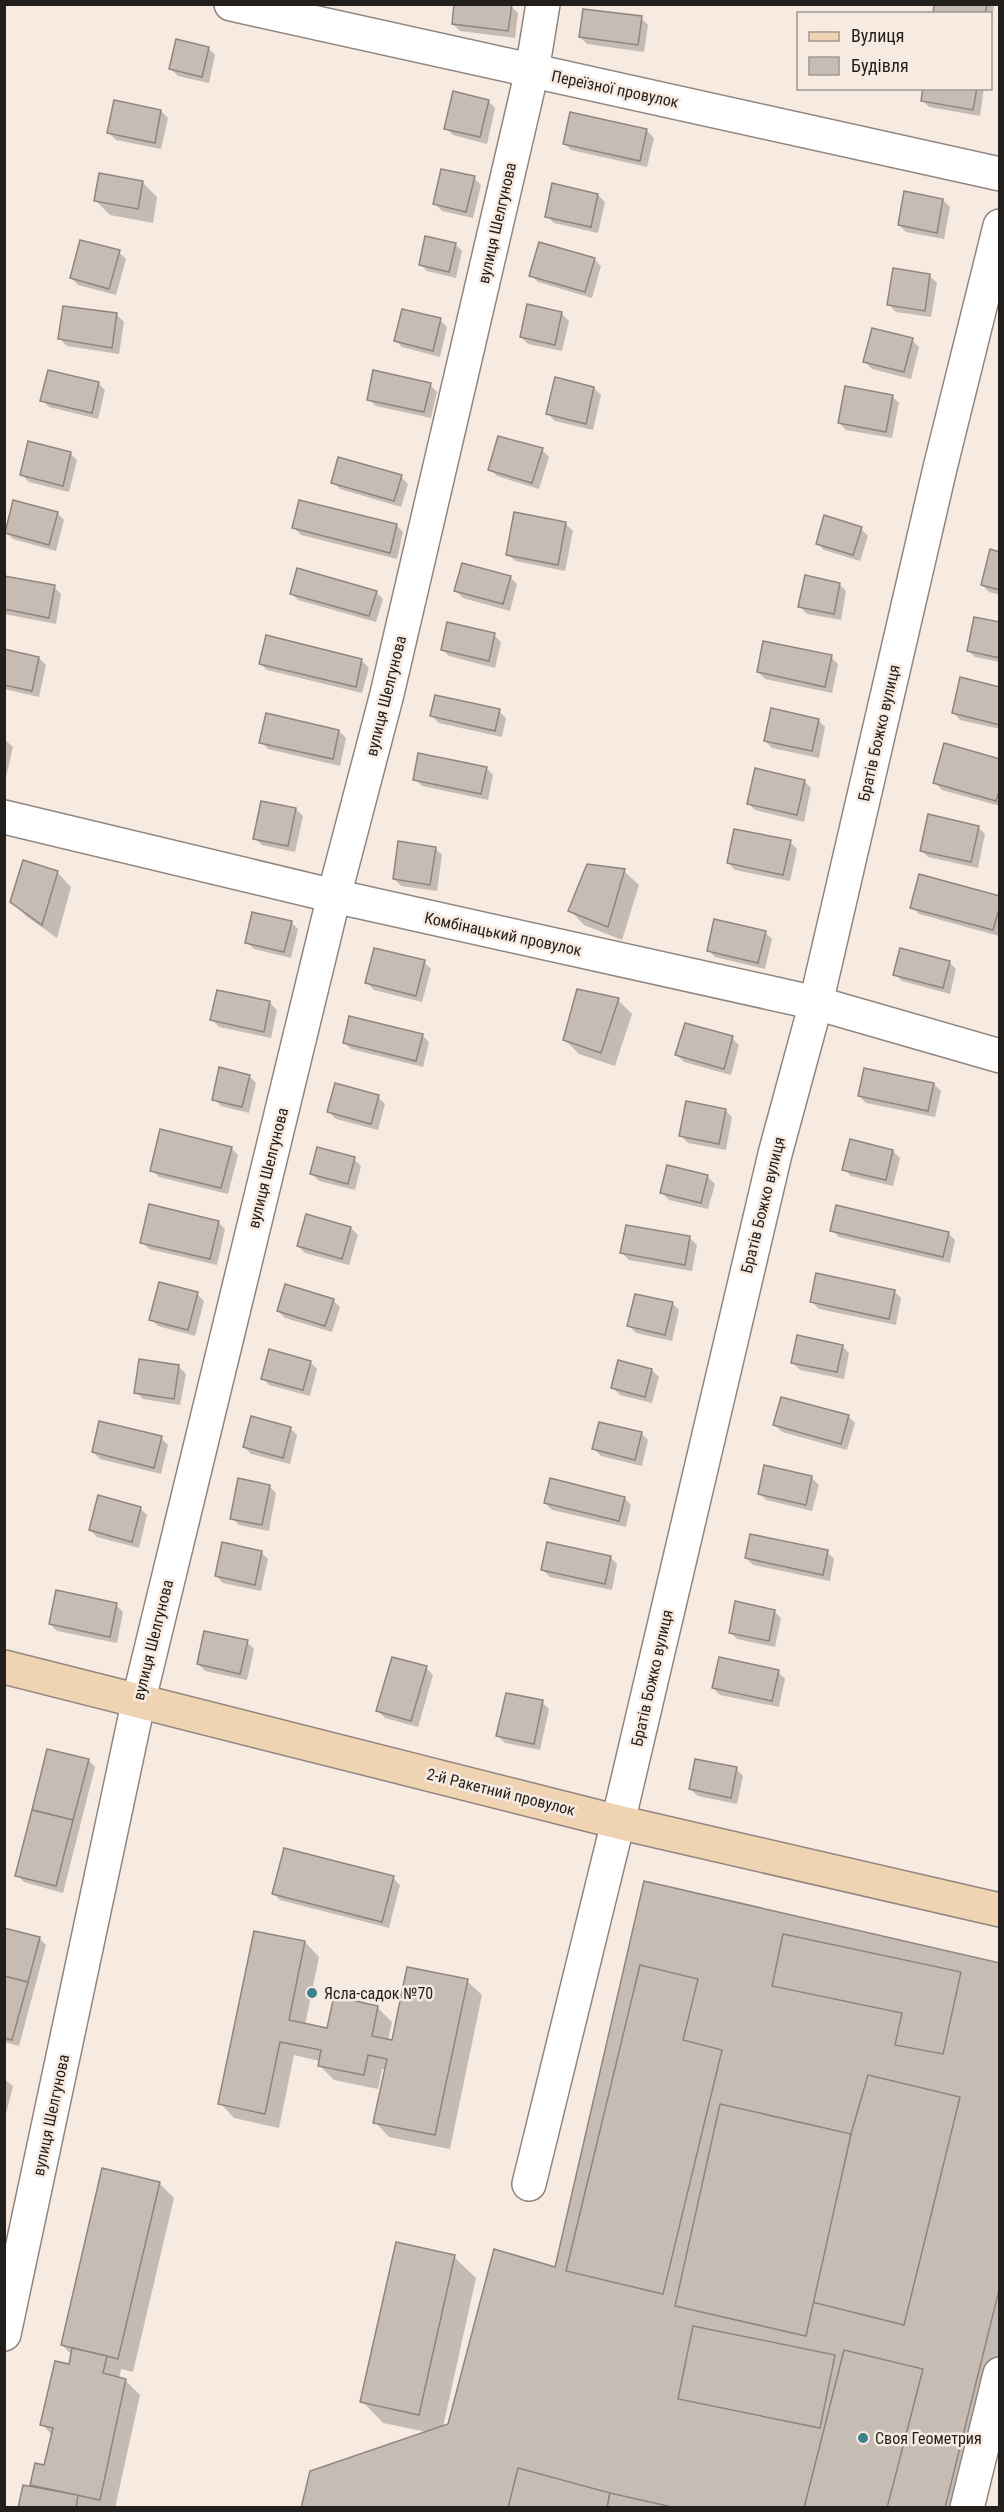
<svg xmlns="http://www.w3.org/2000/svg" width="1004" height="2512" font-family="'Roboto Condensed',sans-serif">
<rect width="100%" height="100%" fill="#f6eae1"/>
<!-- shadow -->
<g fill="#0003">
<path d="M936,4h56l2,2 -4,23v-15h-56z"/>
<path d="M511,6l7,7 -3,25 -55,-7 -7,-7z"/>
<path d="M641,18l7,7 -4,27 -57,-8 -7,-7z"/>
<path d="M208,48l7,7 -6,28 -31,-7 -7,-7z"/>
<path d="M924,88h60l-4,28 -51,-9 -7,-7z"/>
<path d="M488,101l7,7 -8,36 -34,-9 -7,-7z"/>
<path d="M161,111l7,7 -7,31 -45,-9 -7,-7z"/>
<path d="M647,131l7,7 -7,29 -76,-17 -7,-7z"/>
<path d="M474,178l7,7 -8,33 -31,-7 -7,-7z"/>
<path d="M143,183l14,14 -4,26 -43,-8 -14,-14z"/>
<path d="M598,195l7,7 -7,31 -44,-10 -7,-7z"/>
<path d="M943,200l7,7 -6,32 -38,-7 -7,-7z"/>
<path d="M455,244l7,7 -6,27 -29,-7 -7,-7z"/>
<path d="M119,252l7,7 -10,36 -38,-10 -7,-7z"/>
<path d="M594,259l7,7 -9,32 -54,-16 -7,-7z"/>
<path d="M930,276l7,7 -6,34 -35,-5 -7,-7z"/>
<path d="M562,314l7,7 -7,30 -34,-7 -7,-7z"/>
<path d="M117,315l7,7 -5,32 -52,-8 -7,-7z"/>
<path d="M440,320l7,7 -7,30 -38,-10 -7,-7z"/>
<path d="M912,340l7,7 -8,32 -39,-10 -7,-7z"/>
<path d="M98,383l7,7 -7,29 -49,-12 -7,-7z"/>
<path d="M430,385l7,7 -6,26 -55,-12 -7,-7z"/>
<path d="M594,388l7,7 -8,35 -38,-9 -7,-7z"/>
<path d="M892,396l7,7 -7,35 -46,-8 -7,-7z"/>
<path d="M542,450l7,7 -10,32 -42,-13 -7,-7z"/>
<path d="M70,453l7,7 -8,32 -40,-10 -7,-7z"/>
<path d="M401,477l7,7 -7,23 -61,-18 -7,-7z"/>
<path d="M57,513l7,7 -8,31 -43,-12 -7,-7z"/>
<path d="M566,524l7,7 -8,40 -50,-10 -7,-7z"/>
<path d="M396,525l7,7 -6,27 -96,-24 -7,-7z"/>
<path d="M861,529l7,7 -8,25 -36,-11 -7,-7z"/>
<path d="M1000,553v42l-11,-3 -7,-7z"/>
<path d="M4,577l50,10 7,7 -5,30 -52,-10z"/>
<path d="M510,577l7,7 -7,27 -47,-13 -7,-7z"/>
<path d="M839,584l7,7 -5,29 -34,-6 -7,-7z"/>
<path d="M376,592l7,7 -7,23 -78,-22 -7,-7z"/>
<path d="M1000,624v38l-25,-5 -7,-7z"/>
<path d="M494,635l7,7 -6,26 -46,-12 -7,-7z"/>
<path d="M4,650l35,8 7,7 -7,32 -35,-8z"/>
<path d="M831,657l7,7 -6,29 -67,-14 -7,-7z"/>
<path d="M362,661l7,7 -7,25 -95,-23 -7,-6z"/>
<path d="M1000,688v41l-40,-9 -7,-8z"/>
<path d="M499,711l7,7 -4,19 -63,-14 -7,-7z"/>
<path d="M818,720l7,7 -6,31 -47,-10 -7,-7z"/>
<path d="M339,731l7,7 -6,28 -72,-17 -7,-7z"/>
<path d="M4,739l9,8 -8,34h-1z"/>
<path d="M1000,760v46l-58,-16 -7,-7z"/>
<path d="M486,768l7,7 -5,25 -66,-14 -7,-7z"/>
<path d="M804,781l7,7 -7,34 -49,-12 -7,-7z"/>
<path d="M296,809l7,7 -8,36 -33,-7 -7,-7z"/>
<path d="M978,827l7,7 -7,34 -50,-11 -7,-7z"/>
<path d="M790,842l7,7 -7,32 -55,-11 -7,-7z"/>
<path d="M435,848l7,7 -5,36 -36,-5 -7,-7z"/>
<path d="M624,871l15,14 -17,55 -38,-15 -14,-15z"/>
<path d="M57,872l14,15 -14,51 -31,-22 -15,-15z"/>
<path d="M1000,898l-1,38 -80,-22 -7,-7z"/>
<path d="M291,922l7,7 -7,29 -37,-9 -7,-7z"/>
<path d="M765,932l7,7 -7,30 -50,-12 -7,-7z"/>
<path d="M424,962l7,7 -9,33 -48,-12 -7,-7z"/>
<path d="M949,962l7,7 -6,25 -48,-13 -7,-7z"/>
<path d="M218,992l52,11 7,7 -6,28 -52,-11 -7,-7z"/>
<path d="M618,1000l14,14 -17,52 -36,-12 -15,-15z"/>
<path d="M422,1035l7,7 -6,25 -72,-18 -7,-7z"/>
<path d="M732,1038l7,7 -8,30 -47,-13 -7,-7z"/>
<path d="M249,1076l7,7 -7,30 -28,-7 -7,-7z"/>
<path d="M934,1084l7,7 -6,26 -69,-14 -7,-7z"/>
<path d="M378,1097l7,7 -7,26 -42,-11 -7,-7z"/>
<path d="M725,1110l7,7 -6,33 -38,-7 -7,-7z"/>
<path d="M231,1148l7,7 -10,39 -69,-17 -7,-7z"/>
<path d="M893,1151l7,7 -7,28 -42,-10 -7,-7z"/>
<path d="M354,1159l7,7 -6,24 -36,-9 -7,-7z"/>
<path d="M668,1167l40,10 7,7 -7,25 -39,-9 -7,-7z"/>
<path d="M218,1222l7,7 -8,36 -68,-16 -7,-7z"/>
<path d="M351,1228l7,7 -9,30 -44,-12 -7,-7z"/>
<path d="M832,1230l116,3 7,7 -5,23 -111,-26z"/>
<path d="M690,1238l7,7 -5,26 -63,-11 -7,-7z"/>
<path d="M894,1291l7,7 -5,27 -77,-16 -7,-7z"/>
<path d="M197,1294l7,7 -9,35 -37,-10 -7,-7z"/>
<path d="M333,1300l7,7 -8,25 -47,-14 -7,-7z"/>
<path d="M672,1303l7,7 -7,31 -36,-8 -7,-7z"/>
<path d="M842,1346l7,7 -5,26 -44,-9 -7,-7z"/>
<path d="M310,1362l7,7 -7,27 -41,-11 -7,-7z"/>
<path d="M179,1367l7,7 -6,31 -37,-6 -7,-7z"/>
<path d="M652,1370l7,7 -7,26 -32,-8 -7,-7z"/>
<path d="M848,1416l7,7 -8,27 -65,-18 -7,-7z"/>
<path d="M290,1428l7,7 -7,29 -39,-10 -7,-7z"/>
<path d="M641,1433l7,7 -6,26 -41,-10 -7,-7z"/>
<path d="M161,1438l7,7 -7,29 -61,-15 -7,-7z"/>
<path d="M812,1478l7,7 -7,26 -46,-11 -7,-7z"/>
<path d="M269,1486l7,7 -7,38 -30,-6 -7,-7z"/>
<path d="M624,1498l7,7 -5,22 -74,-17 -7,-7z"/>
<path d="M140,1508l7,7 -8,33 -42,-11 -7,-7z"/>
<path d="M261,1552l7,7 -7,32 -38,-8 -7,-7z"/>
<path d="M827,1552l7,7 -4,22 -77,-16 -7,-7z"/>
<path d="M610,1557l7,7 -5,26 -62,-13 -7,-7z"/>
<path d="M116,1605l7,7 -6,31 -60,-12 -7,-7z"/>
<path d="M774,1611l7,7 -6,29 -38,-8 -7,-7z"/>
<path d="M247,1642l7,7 -7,31 -42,-9 -7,-7z"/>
<path d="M426,1668l7,7 -15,52 -33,-9 -7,-7z"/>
<path d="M778,1672l7,7 -6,28 -59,-12 -7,-7z"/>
<path d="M542,1702l7,7 -9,41 -35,-7 -7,-7z"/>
<path d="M88,1760l7,7 -32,126 -39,-11 -7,-7z"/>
<path d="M736,1769l7,7 -6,28 -39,-8 -8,-7z"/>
<path d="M393,1878l7,7 -11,43 -109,-28 -7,-7z"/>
<path d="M4,1929l35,9 7,7 -27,101 -15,-4z"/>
<path d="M305,1942l14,15 -14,68 23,5 49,-23 15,15 -4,19 5,1 74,-61 15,14 -32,154 -61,-12 -14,-15 11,-53h-4l-4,20 -44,-9 -15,-15 1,-4 -26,-6 -15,73 -45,-10 -14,-15z"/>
<path d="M1000,1964v458l-22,86h-676l125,-76 -44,-9 -21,-22 92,-144 22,21 -33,149 6,-2 108,-156z"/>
<path d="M4,2079l9,7 -9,36z"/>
<path d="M159,2183l15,15 -41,174 -12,-3 -2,10 6,1 15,15 -25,113h-95l17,-19 -5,-5 13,-17 7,-32 -10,-11 28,-58 2,-11 -10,-10z"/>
</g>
<!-- building -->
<g fill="#c7bcb4" stroke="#90857e" stroke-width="1.5">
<path d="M454,4h58l-4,27 -56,-7z"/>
<path d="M934,4h53l-2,10h-52z"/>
<path d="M583,9l59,7 -4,29 -59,-8z"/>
<path d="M176,39l33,8 -7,30 -33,-8z"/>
<path d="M923,88h54l-4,22 -52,-9z"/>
<path d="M453,91l36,9 -9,37 -36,-8z"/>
<path d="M114,100l47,10 -6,33 -48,-10z"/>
<path d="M570,112l77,17 -7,32 -77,-17z"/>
<path d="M441,169l34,7 -9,36 -33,-8z"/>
<path d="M99,173l44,8 -5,28 -44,-8z"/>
<path d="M552,183l46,11 -7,33 -46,-10z"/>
<path d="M904,191l39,8 -6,34 -39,-8z"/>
<path d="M425,236l31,7 -7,29 -30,-7z"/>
<path d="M80,240l40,10 -11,39 -39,-11z"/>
<path d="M539,242l56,16 -10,34 -56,-16z"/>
<path d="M893,268l37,6 -5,37 -38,-6z"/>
<path d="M527,304l35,8 -7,33 -35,-8z"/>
<path d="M63,306l54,7 -5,35 -54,-9z"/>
<path d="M402,309l39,9 -8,33 -39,-10z"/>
<path d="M872,328l41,10 -9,34 -41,-10z"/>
<path d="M48,370l51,12 -7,31 -52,-12z"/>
<path d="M373,370l58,13 -7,29 -57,-12z"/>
<path d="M555,377l39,10 -8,37 -40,-10z"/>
<path d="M845,386l48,9 -7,37 -48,-9z"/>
<path d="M498,436l45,12 -11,35 -44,-13z"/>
<path d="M28,441l43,11 -8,34 -43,-11z"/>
<path d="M338,457l64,18 -8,26 -63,-18z"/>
<path d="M13,500l45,12 -9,33 -44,-12z"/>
<path d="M299,500l98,24 -7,29 -98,-25z"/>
<path d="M514,512l52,10 -8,43 -52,-10z"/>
<path d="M824,515l38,12 -9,28 -37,-11z"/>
<path d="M990,549l10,3v38l-19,-5z"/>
<path d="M462,563l49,13 -8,28 -49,-13z"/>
<path d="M297,568l80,23 -8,25 -79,-22z"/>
<path d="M805,575l35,8 -6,31 -36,-7z"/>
<path d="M4,576l51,9 -6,33 -45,-9z"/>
<path d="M974,617l26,5v36l-33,-7z"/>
<path d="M447,622l48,11 -6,28 -48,-11z"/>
<path d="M266,635l96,24 -6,28 -97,-23z"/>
<path d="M763,641l69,14 -7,32 -68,-15z"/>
<path d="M4,649l35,8 -7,34 -28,-6z"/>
<path d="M960,677l40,10v38l-48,-12z"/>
<path d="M435,695l65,14 -5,22 -65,-15z"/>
<path d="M771,708l48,11 -7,32 -48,-10z"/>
<path d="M266,713l73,17 -6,29 -74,-16z"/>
<path d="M944,743l56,16v30l-4,12 -63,-18z"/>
<path d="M418,753l69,14 -6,27 -68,-14z"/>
<path d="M755,768l50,12 -8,35 -50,-11z"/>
<path d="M261,801l35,7 -8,38 -35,-7z"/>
<path d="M928,814l51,12 -8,36 -51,-11z"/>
<path d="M734,829l57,11 -8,35 -56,-12z"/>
<path d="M398,841l38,6 -6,38 -37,-6z"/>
<path d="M23,860l35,11 -16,54 -32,-23z"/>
<path d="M587,864l38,5 -17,58 -40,-16z"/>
<path d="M919,874l81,22v10l-7,24 -83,-22z"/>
<path d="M252,912l40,9 -8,31 -39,-9z"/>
<path d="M714,919l52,12 -8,32 -51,-12z"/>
<path d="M374,948l51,12 -9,36 -51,-13z"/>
<path d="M900,948l50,13 -7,27 -50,-13z"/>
<path d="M577,989l42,9 -18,55 -38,-13z"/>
<path d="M217,990l53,11 -6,31 -54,-12z"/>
<path d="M349,1016l74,18 -7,27 -73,-18z"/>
<path d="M685,1023l48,13 -9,33 -49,-14z"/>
<path d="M219,1067l31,8 -8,32 -30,-7z"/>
<path d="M864,1068l70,15 -6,28 -70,-15z"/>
<path d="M335,1083l44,12 -8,29 -44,-12z"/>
<path d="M686,1101l40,8 -7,35 -40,-8z"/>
<path d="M160,1129l72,18 -11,41 -71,-17z"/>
<path d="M850,1139l43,11 -7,30 -44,-10z"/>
<path d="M317,1147l38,10 -7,27 -38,-10z"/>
<path d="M667,1165l41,10 -7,28 -41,-10z"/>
<path d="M149,1204l70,17 -9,38 -70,-16z"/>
<path d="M836,1205l113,27 -6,25 -113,-26z"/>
<path d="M306,1214l45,13 -9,32 -45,-13z"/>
<path d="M626,1225l64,11 -5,29 -65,-12z"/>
<path d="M816,1273l79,17 -6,29 -79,-17z"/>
<path d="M159,1282l39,10 -10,38 -39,-10z"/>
<path d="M285,1284l49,15 -9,27 -48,-15z"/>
<path d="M635,1294l38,8 -8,33 -38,-9z"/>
<path d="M797,1335l46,10 -6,27 -46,-9z"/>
<path d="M269,1349l42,12 -8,29 -42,-11z"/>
<path d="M139,1359l40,6 -5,34 -40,-6z"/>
<path d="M618,1360l34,9 -7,28 -34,-9z"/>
<path d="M781,1397l68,18 -8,29 -68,-19z"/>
<path d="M251,1416l40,11 -8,31 -40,-11z"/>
<path d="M99,1421l63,15 -8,32 -62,-16z"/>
<path d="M599,1422l43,10 -7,28 -43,-11z"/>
<path d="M764,1465l48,11 -6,29 -48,-11z"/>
<path d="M238,1478l32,7 -8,40 -32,-6z"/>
<path d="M550,1478l75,19 -6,24 -75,-18z"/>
<path d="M98,1495l43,12 -9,35 -43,-12z"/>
<path d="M750,1534l78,16 -5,25 -78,-17z"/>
<path d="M222,1542l40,9 -7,34 -40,-9z"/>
<path d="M547,1542l64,14 -6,28 -64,-14z"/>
<path d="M56,1590l61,13 -7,34 -61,-13z"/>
<path d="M735,1601l40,9 -6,31 -40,-8z"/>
<path d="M204,1631l44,9 -8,34 -43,-10z"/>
<path d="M392,1657l35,9 -16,55 -35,-10z"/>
<path d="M719,1657l60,13 -7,31 -60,-13z"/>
<path d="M506,1693l37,7 -9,44 -38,-8z"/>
<path d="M47,1749l42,10 -16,61 -41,-10z"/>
<path d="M695,1759l42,8 -6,31 -42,-9z"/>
<path d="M32,1810l41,10 -17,66 -41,-10z"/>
<path d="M284,1848l110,28 -12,46 -110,-28z"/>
<path d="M644,1881l356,82v323l-55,222h-644l9,-37 138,-47 46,-175 61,18z"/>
<path d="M4,1928l36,9 -12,45 -24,-6z"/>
<path d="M254,1931l51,10 -16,79 38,8 7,-32 44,10 -6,30 20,4 15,-73 61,12 -33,156 -62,-12 14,-64 -19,-4 -4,20 -46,-9 3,-16 -41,-8 -15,72 -47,-10z"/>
<path d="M783,1934l178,38 -18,82 -48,-9 7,-32 -130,-27z"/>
<path d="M640,1965l58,14 -15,61 39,10 -59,244 -97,-23z"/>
<path d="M4,1976l24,6 -16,58 -8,-2z"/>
<path d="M868,2075l92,22 -56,228 -92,-23 39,-168z"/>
<path d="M720,2104l131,30 -45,202 -131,-30z"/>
<path d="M102,2168l58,14 -42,177 -57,-14z"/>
<path d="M396,2242l59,13 -36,160 -59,-13z"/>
<path d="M693,2326l142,29 -15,73 -142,-29z"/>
<path d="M72,2348l35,8 -4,17 23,6 -26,121 -70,-15 5,-22 9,2 9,-37 -13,-3 15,-64 14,3z"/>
<path d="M844,2350l79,19 -36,139h-83z"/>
<path d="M518,2468l92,25 -3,15h-99z"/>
<path d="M23,2485l55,10 -2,13h-58z"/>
<path d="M610,2493l66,15h-69z"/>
</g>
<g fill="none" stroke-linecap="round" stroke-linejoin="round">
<!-- street casing -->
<g stroke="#91867f" stroke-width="36">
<g id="street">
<path d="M231,4l769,170"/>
<path d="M4,817l330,79 482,107 184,53"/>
<path d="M529,2184l89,-362 157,-668 41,-151 124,-535 60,-242"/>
<path d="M4,2334l135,-635 195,-803 53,-202 145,-623 11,-67"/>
<path d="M967,2508l33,-134"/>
</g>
</g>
<!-- secondary casing -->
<g stroke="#91867f" stroke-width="36">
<path id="secondary" d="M4,1667l614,155 382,88"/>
</g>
<!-- street -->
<use href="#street" stroke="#fff" stroke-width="33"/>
<!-- secondary -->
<use href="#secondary" stroke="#efd3b2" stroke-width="33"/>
</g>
<!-- markers -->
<g fill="#3b828c" stroke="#f6eae1" stroke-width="2">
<circle cx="312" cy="1993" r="6"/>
<circle cx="863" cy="2438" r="6"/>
</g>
<g text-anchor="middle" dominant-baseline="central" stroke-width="5" stroke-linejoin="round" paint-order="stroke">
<!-- street labels -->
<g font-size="16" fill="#221e1b" stroke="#f6eae1">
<text transform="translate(615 89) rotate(12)">Переїзної провулок</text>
<text transform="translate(497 223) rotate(-77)">вулиця Шелгунова</text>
<text transform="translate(386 696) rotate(-76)">вулиця Шелгунова</text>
<text transform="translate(879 733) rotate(-77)">Братів Божко вулиця</text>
<text transform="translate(503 934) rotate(12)">Комбінацький провулок</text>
<text transform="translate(268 1168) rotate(-76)">вулиця Шелгунова</text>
<text transform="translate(763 1205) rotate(-76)">Братів Божко вулиця</text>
<text transform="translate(153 1640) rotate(-76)">вулиця Шелгунова</text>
<text transform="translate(652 1678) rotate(-77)">Братів Божко вулиця</text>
<text transform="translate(501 1792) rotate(14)">2-й Ракетний провулок</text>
<text transform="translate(51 2115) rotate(-78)">вулиця Шелгунова</text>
</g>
<!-- poi labels -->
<g font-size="16" fill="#221e1b" stroke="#f6eae1" text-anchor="start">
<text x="324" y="1993">Ясла-садок №70</text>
<text x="875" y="2438">Своя Геометрия</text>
</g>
</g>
<!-- border -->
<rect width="1004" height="2512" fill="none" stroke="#221e1b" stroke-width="12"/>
<!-- legend -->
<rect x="797" y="12" width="195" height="78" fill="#f6eae1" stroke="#a19892" stroke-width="1.5"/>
<rect x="809" y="32" width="30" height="9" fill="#efd3b2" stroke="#a19892" stroke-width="1.5"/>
<text x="851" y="42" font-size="18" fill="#221e1b">Вулиця</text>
<rect x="809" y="57" width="30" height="18" fill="#c7bcb4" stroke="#a19892" stroke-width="1.5"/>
<text x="851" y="72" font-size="18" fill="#221e1b">Будівля</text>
</svg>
